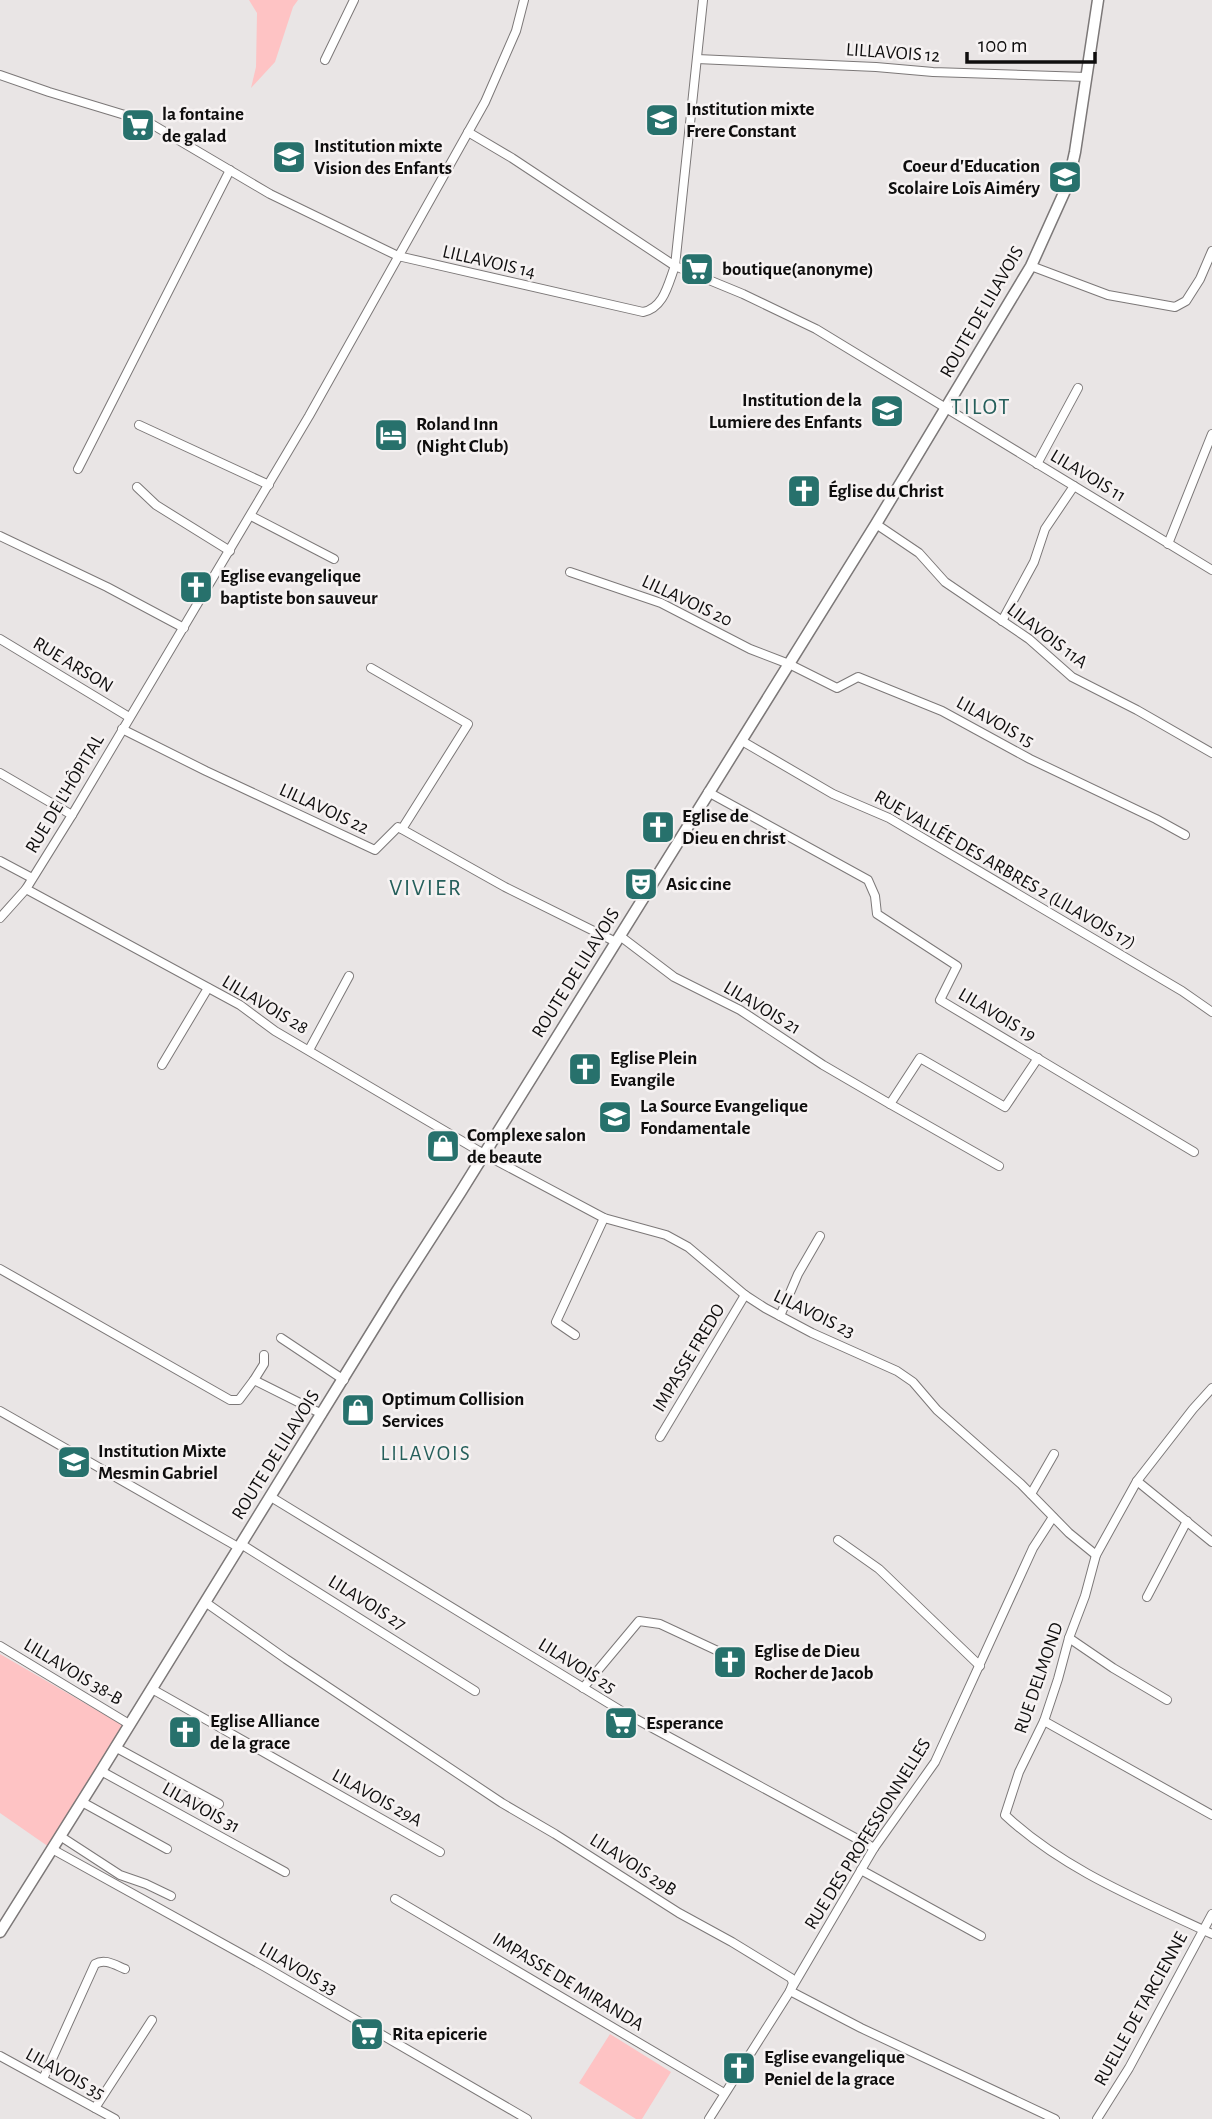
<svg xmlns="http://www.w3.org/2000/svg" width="1212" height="2119" font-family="'Alegreya Sans',sans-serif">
<rect width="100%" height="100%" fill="#e9e5e5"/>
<!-- green -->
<g fill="#fec3c4">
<path d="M249,0h49l-5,7 -18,55 -24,26 5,-21 1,-54z"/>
<path d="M0,1654l124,72 -75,121 -49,-34z"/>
<path d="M610,2034l61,38 -29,47h-6l-57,-36z"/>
</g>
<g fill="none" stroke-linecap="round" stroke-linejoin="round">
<!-- street casing -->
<g stroke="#7c7878" stroke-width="10">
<g id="street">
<path d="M697,59l179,8 57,5 154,5"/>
<path d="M325,60l29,-60"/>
<path d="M0,75l49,17 99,30 122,72 128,62 245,56c21,-4 25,-28 32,-46l68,28 73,35 396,241"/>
<path d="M468,132l44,26 163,108 28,-266"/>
<path d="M1031,266l77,29 67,12 11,-6 14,-22 12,-28"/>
<path d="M139,425l130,60"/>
<path d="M1037,464l41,-76"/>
<path d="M78,469l152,-299"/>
<path d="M137,487l19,18 74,46"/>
<path d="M251,516l83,43"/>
<path d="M876,524l43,29 26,29 84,57 43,38 65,33 75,43"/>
<path d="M0,536l107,51 77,41"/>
<path d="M1168,544l44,-110"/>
<path d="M570,572l91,31 89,46 39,15 48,24 21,-11 84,34 88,48 126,60 29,16"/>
<path d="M1002,621l32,-59 11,-33 29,-43"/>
<path d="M0,639l129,78"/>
<path d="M371,668l97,56 -66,105"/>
<path d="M122,729l84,42 169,79 23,-23 107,60 111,55"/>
<path d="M742,741l91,53 56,24 293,173 30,21"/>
<path d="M0,773l72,42"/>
<path d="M708,792l160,88 7,16 2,18 80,52 -17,34 254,152"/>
<path d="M0,861l32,17"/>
<path d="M26,889l214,116 35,26 209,123 120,64 62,17 22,12 57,48 20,13 47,25 85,38 16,11 24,28 84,74 48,49 27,22"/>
<path d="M0,918l26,-29 46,-74 237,-399 176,-314 31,-71 8,-31"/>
<path d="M620,936l54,41 66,33 83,55 67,39 30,-46 85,49 33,-49"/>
<path d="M309,1050l40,-74"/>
<path d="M162,1065l46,-77"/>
<path d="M890,1104l109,62"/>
<path d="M0,1269l230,131h9l15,-20 68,34"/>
<path d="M780,1316l18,-42 22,-38"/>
<path d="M575,1335l-19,-13 48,-104"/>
<path d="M281,1338l63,42"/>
<path d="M254,1380l10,-16v-9"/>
<path d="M1212,1388l-19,21 -56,72 -41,74 -11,41 -16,42 -11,41 -14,42 -25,51 -14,43c59,55 135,85 207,119"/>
<path d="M0,1411l238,136"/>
<path d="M660,1437l85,-142"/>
<path d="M1137,1481l75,61"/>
<path d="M1031,1494l23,-40"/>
<path d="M271,1497l352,215 251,136"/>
<path d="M838,1540l41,29 101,97"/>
<path d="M241,1544l234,147"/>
<path d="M1147,1597l40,-76"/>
<path d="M205,1602l81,57 216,144 53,31 124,79 53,29 59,36 2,5 -3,8 71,37 194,91"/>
<path d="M1069,1638l44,30 54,32"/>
<path d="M0,1646l129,78"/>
<path d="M583,1688l56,-67 21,3 60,28 7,2"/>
<path d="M152,1689l288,163"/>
<path d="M1044,1721l168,94"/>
<path d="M115,1747l104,57"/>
<path d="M101,1771l184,101"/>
<path d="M82,1802l85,47"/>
<path d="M60,1836l60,39 26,9 25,12"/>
<path d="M52,1849l213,118 262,152"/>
<path d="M861,1870l120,66"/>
<path d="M395,1899l329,194"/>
<path d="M0,2056l115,63"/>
<path d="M43,2079l52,-115c10,-6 20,1 30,5"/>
<path d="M95,2108l57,-88"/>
<path d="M709,2119l81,-128 84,-143 61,-86 98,-214 20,-31"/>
<path d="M1097,2119l32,-51 83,-154"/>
</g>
</g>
<!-- secondary casing -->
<g stroke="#7c7878" stroke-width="13">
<path id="secondary" d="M0,1932l101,-161 296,-480 63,-98 416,-669 155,-258 37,-82 7,-32 23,-152"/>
</g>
<!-- street -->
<use href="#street" stroke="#fff" stroke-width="8"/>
<!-- secondary -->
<use href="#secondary" stroke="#fff" stroke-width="10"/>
</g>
<!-- icons -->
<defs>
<g id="school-square" transform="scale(1.75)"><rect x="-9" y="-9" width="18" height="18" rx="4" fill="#27716c" stroke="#f6f2f2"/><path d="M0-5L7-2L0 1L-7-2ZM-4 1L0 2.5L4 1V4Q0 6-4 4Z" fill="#fff"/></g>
<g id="supermarket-square" transform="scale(1.75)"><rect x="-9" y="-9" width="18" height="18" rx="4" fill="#27716c" stroke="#f6f2f2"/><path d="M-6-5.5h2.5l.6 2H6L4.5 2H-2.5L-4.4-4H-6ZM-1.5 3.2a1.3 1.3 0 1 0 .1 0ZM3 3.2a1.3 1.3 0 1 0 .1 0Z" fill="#fff"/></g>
<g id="hotel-square" transform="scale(1.75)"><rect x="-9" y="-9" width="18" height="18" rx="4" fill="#27716c" stroke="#f6f2f2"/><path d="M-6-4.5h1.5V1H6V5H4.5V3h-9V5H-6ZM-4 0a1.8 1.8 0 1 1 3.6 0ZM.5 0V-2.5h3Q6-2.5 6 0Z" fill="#fff"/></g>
<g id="church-square" transform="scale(1.75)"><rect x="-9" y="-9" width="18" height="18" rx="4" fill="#27716c" stroke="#f6f2f2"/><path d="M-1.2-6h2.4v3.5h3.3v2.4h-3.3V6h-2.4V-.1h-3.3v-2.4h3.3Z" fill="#fff"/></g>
<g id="theatre-square" transform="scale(1.75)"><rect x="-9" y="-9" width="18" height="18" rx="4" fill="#27716c" stroke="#f6f2f2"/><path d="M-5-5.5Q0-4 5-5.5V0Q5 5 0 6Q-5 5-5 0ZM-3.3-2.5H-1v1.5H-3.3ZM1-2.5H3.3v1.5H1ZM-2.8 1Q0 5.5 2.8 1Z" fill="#fff"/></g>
<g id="shop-square" transform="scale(1.75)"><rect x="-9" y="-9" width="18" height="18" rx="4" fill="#27716c" stroke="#f6f2f2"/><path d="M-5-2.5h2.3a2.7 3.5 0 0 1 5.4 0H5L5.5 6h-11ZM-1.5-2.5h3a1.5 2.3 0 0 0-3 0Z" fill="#fff"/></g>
</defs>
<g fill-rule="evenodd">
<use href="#school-square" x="662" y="120"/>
<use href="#supermarket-square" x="138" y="125"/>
<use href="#school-square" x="289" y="157"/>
<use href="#school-square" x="1065" y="177"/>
<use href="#supermarket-square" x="697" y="269"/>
<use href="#school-square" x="887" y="411"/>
<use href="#hotel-square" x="391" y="435"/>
<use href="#church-square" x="804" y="491"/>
<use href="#church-square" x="196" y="587"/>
<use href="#church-square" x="658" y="827"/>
<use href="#theatre-square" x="641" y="884"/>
<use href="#church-square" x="585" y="1069"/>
<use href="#school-square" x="615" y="1117"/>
<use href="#shop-square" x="443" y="1146"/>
<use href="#shop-square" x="358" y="1410"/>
<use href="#school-square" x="74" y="1462"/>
<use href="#church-square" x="730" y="1662"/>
<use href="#supermarket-square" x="621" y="1723"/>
<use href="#church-square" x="185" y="1732"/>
<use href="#supermarket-square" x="367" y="2034"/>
<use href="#church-square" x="739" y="2068"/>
</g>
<g text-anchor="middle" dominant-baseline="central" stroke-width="5" stroke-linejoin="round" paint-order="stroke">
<!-- street labels -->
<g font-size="19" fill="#0f0e0e" stroke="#f6f2f2">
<text transform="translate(893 53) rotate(4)">LILLAVOIS 12</text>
<text transform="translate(489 262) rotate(13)">LILLAVOIS 14</text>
<text transform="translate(982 312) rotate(-60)">ROUTE DE LILAVOIS</text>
<text transform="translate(1088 476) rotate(31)">LILAVOIS 11</text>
<text transform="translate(687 601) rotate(25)">LILLAVOIS 20</text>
<text transform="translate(1047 636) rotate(37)">LILAVOIS 11A</text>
<text transform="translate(73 665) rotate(31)">RUE ARSON</text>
<text transform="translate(995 722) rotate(29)">LILAVOIS 15</text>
<text transform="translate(65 794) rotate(-59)">RUE DE L'HÔPITAL</text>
<text transform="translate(324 809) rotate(25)">LILLAVOIS 22</text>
<text transform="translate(1005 870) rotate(30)">RUE VALLÉE DES ARBRES 2 (LILAVOIS 17)</text>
<text transform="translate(576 973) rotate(-58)">ROUTE DE LILAVOIS</text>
<text transform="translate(265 1005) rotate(31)">LILLAVOIS 28</text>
<text transform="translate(762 1008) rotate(31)">LILAVOIS 21</text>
<text transform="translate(997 1015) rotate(31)">LILAVOIS 19</text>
<text transform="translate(814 1314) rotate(26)">LILAVOIS 23</text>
<text transform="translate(689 1358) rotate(-59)">IMPASSE FREDO</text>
<text transform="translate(276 1455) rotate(-58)">ROUTE DE LILAVOIS</text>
<text transform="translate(367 1603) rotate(32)">LILAVOIS 27</text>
<text transform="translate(577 1666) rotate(32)">LILAVOIS 25</text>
<text transform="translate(73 1672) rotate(31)">LILLAVOIS 38-B</text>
<text transform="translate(1039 1678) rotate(-71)">RUE DELMOND</text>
<text transform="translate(377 1798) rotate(29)">LILAVOIS 29A</text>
<text transform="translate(201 1808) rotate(29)">LILAVOIS 31</text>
<text transform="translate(868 1834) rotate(-58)">RUE DES PROFESSIONNELLES</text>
<text transform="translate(633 1865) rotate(33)">LILAVOIS 29B</text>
<text transform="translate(298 1969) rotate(30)">LILAVOIS 33</text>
<text transform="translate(568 1982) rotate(31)">IMPASSE DE MIRANDA</text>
<text transform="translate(1141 2009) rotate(-61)">RUELLE DE TARCIENNE</text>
<text transform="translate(65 2074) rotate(29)">LILAVOIS 35</text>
</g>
<!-- poi labels -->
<g font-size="19" font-weight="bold" fill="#0f0e0e" stroke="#f6f2f2" text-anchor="start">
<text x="686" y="109">Institution mixte<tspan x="686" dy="22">Frere Constant</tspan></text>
<text x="162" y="114">la fontaine<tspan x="162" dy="22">de galad</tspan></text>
<text x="314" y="146">Institution mixte<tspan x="314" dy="22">Vision des Enfants</tspan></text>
<text x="1040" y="166" text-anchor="end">Coeur d'Education<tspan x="1040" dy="22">Scolaire Loïs Aiméry</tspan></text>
<text x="722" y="269">boutique(anonyme)</text>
<text x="862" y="400" text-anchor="end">Institution de la<tspan x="862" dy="22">Lumiere des Enfants</tspan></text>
<text x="416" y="424">Roland Inn<tspan x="416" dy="22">(Night Club)</tspan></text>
<text x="828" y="491">Église du Christ</text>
<text x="220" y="576">Eglise evangelique<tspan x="220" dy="22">baptiste bon sauveur</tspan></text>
<text x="682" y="816">Eglise de<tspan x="682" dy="22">Dieu en christ</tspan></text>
<text x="666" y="884">Asic cine</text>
<text x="610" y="1058">Eglise Plein<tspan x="610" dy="22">Evangile</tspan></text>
<text x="640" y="1106">La Source Evangelique<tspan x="640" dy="22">Fondamentale</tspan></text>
<text x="467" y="1135">Complexe salon<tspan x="467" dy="22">de beaute</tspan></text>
<text x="382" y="1399">Optimum Collision<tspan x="382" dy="22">Services</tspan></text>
<text x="98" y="1451">Institution Mixte<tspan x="98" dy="22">Mesmin Gabriel</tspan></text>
<text x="754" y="1651">Eglise de Dieu<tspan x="754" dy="22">Rocher de Jacob</tspan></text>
<text x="210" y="1721">Eglise Alliance<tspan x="210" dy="22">de la grace</tspan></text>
<text x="646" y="1723">Esperance</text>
<text x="392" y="2034">Rita epicerie</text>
<text x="764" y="2057">Eglise evangelique<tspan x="764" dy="22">Peniel de la grace</tspan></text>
</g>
<!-- neighbourhood labels -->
<g font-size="21" letter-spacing="2" fill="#255f5b" stroke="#f6f2f2">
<text x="426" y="1453">LILAVOIS</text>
</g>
<!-- quarter labels -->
<g font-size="23" letter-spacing="2" fill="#255f5b" stroke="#f6f2f2">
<text x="981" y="407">TILOT</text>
<text x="426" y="888">VIVIER</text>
</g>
</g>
<!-- scale -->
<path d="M967 52v10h128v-10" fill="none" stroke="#0f0e0e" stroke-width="3.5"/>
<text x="978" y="52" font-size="21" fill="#0f0e0e" stroke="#f6f2f2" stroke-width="5" paint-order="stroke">100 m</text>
</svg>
